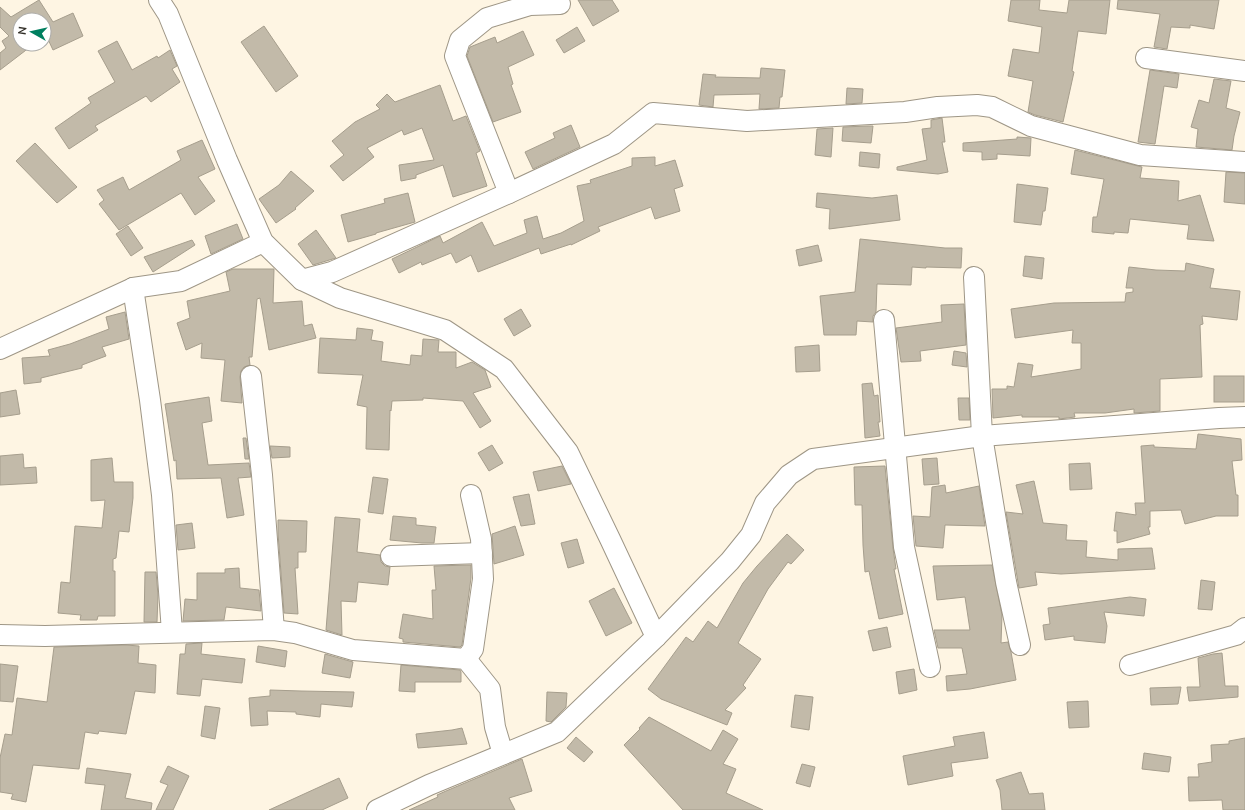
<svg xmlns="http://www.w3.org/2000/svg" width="1245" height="810" font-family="'Nunito Sans',sans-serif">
<rect width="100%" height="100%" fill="#fef5e3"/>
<!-- building -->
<g fill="#c2baa9" stroke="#a69e8d">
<path d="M39,0l14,22 20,-9 10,23 -30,14 -7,-15 -2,1v-16h-24v24h14l-34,26v-17l6,-5 -4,-7 7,-5 -9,-9v-20l11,10z"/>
<path d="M578,0h34l7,11 -26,15z"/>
<path d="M1011,0h29l-1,10 28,3 2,-13h41l-4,34 -28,-3 -6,40 2,1 -11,50 -28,-7 -7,-3 5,-31 -25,-5 5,-27 26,4 3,-26 -34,-6z"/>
<path d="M1118,0h101l-5,29 -24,-4v3l-19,-1 -4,22 -13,-2 6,-33 -43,-5z"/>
<path d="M264,26l34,50 -22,16 -35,-50z"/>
<path d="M577,27l8,14 -21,12 -8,-13z"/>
<path d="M523,31l11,24 -26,12 5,17 -2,1 10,27 -28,10 -26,-66 3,-9 25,-10 2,6z"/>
<path d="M117,41l15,29 25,-14 1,2 12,-8 7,16 -5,3 8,13 -29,20 -5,-6 -51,30 3,4 -29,19 -14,-21 36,-25 -3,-5 27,-16 -17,-31z"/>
<path d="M761,68l24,2 -3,27h-2l-1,11 -20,1 1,-15 -46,1 -1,12 -14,-2 4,-31 13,1 -1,2 45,1z"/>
<path d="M1150,70l29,4 -2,14 -13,-2 -9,58 -17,-2z"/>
<path d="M1214,79l17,2 -5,27 14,4 -6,24 -2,14 -36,-3 2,-18 -7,-2 8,-27 10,3z"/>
<path d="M440,85l13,36 13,-5 14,35 -4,2 11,33 -34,11 -10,-32 -27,10v3l-15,3 -2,-16 35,-5 -12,-32 -18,7 -2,-5 -35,18 7,9 -31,24 -13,-15 14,-11 -12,-14 23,-19 25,-13 -4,-4 11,-11 8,8z"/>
<path d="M847,88l16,1 -1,14 -16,1z"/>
<path d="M942,118l3,24h-3l6,30 -10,2 -41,-4v-3l30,-7 -5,-31 9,-1v-8z"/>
<path d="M571,125l9,22 -47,22 -8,-17 30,-14 -2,-5z"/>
<path d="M868,126h5l-2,17 -29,-2 1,-14z"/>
<path d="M833,128l-2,29 -16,-2 2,-26z"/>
<path d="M1017,137l14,1 -1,18 -33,-2v5l-15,1v-8l-19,-1v-8l54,-4z"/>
<path d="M202,140l13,29 -17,8 17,24 -20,14 -14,-22 -62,37 -20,-26 5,-4 -7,-10 26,-13 6,13 52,-30 -4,-9z"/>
<path d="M35,143l42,44 -20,16 -41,-42z"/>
<path d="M1075,150l67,17 -2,11 39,3 -1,20 22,-6 14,46 -27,-2 2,-14 -59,-6 -2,14 -14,-1v2l-22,-2 1,-15h4l7,-38 -33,-5z"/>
<path d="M860,152l20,2 -1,14 -20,-2z"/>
<path d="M655,157v9l20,-6 8,26 -9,3 6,22 -25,8 -4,-12 -53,20 2,4 -29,14v-1l-30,10 -2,-6 -61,24 -7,-17 -15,8 -5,-10 -29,12 -1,-3 -22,11 -7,-14 48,-23 3,7 39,-21 12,24 33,-13 -3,-13 13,-4 6,23 18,-6 23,-12 -7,-35 14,-3 -1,-3 42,-14v-8z"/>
<path d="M291,171l23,20 -19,17 1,1 -20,14 -17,-24 20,-14z"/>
<path d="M1226,172l19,1v31l-21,-2z"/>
<path d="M1017,184l31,4 -3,23h-2l-2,14 -27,-3z"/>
<path d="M408,193l7,29 -39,11v1l-28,8 -7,-27 44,-12 -1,-4z"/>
<path d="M817,193l55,5 25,-3 3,25 -71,9 1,-20 -14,-2z"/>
<path d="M237,224l6,15 -32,15 -6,-18z"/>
<path d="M128,226l15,22 -12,8 -15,-22z"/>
<path d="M316,230l20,28 -23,7 -15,-21z"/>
<path d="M860,239l85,9h17l-1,20 -35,-1v1l-14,-1 -1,18 -34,-1 -1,28 -3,4v6l-16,-1 -1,14h-32l-4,-39 35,-4z"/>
<path d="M192,240l3,5 -42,27 -9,-15z"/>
<path d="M818,245l4,16 -23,5 -3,-16z"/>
<path d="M1025,256l19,2 -2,21 -19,-3z"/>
<path d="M1186,263l28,6 -4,19 30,3 -3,29 -35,-4 1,8 -3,1 2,52 -42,2v32l-26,2v-4l-29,4h-31l1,4 -16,2v-2h-37v-2l-29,3 -1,-29h15v-3l7,1 4,-24 15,2 -2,12 50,-8v-26h-9l1,-13 -58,8 -4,-29 43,-6 71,-1 1,-9 7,-1v-4h-7l3,-21 27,3 29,1z"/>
<path d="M233,269h41l-1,34 29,-2 2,25 8,-2 4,14 -47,12 -9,-52 -3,1 -5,58h-3l1,8 -6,2 -3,4 -1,6 2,26 -21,-2 4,-41 -24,-2 1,-15 -16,7 -9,-27 13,-5 -3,-17 43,-10 -4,-19z"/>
<path d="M964,304l2,41 -46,6 1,10 -20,1 -5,-34 46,-6 -1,-17z"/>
<path d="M521,309l10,17 -17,10 -10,-17z"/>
<path d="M125,312l4,27 -27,8 4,9 -24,9v3l-41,10v4l-17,2 -2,-26 28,-2 -2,-6 22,-6 39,-15 -3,-12z"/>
<path d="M357,328l16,2 -2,10 12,2 -2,19 29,4 1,-10 11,1 1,-17 16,1 -1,12h18v16l16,-6 13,8 6,17 -18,6 18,28 -11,7 -17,-27 -40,-3v2l-31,1 -1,10 -1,-1 -1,40 -23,-1 1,-42 -10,-2 6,-30 -45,-2 2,-35 36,2z"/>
<path d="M819,345l1,26 -24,1 -1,-25z"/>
<path d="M954,351l12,2 1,14 -15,-2z"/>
<rect x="1214" y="376" width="30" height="26"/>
<path d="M872,383l2,13 4,-1 2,27h-2l2,14 -15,2 -3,-54z"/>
<path d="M16,390l4,24 -20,3v-24z"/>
<path d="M209,397l3,24 -10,2 6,42 41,-2 2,14 -13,1 6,37 -17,3 -6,-40 -44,1 -1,-19 -2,1 -9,-57z"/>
<path d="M958,398h11l1,22h-11z"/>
<path d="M1198,434l43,5 1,21 -10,1 4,34h2v21h-22l-31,8 -4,-14 -31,1v16h-2l2,7 -33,9v-12h-3l2,-19 20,3 -1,-12h10l-4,-57 13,-1v2l42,2z"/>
<path d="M243,438h3l3,21h-4z"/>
<path d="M492,445l11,18 -14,8 -11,-18z"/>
<path d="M270,446l20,1v10l-18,1z"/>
<path d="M23,454l1,14 12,-1 1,16 -37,2v-29z"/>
<path d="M112,458l2,24h19v16l-4,34 -10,-1 -3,27 -3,1v12h2v45h-17l-1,4h-17l1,-5 -23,-2 3,-31 9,1 5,-57 27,2 3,-28 -14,1v-41z"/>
<path d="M937,458l2,26 -15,1 -2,-26z"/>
<path d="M1090,463l2,26 -22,1 -1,-26z"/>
<path d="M562,466l9,18 -33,7 -5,-19z"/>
<path d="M885,466l8,82 3,21h-2l9,45 -24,5 -10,-48 -4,1 -2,-27 -1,-40h-7l-1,-38z"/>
<path d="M373,477l15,2 -5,35 -15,-2z"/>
<path d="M1034,481l9,42 24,2 -1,15 21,1 -1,16 32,3v-11l34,-1 3,21 -94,5 -26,-2 2,13 -18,3 -13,-76 17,2 -7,-29z"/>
<path d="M945,485l1,8 33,-7 6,40 -40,-1 -2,23 -27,-2 -3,-30 17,1 2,-30z"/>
<path d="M529,494l6,30 -14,2 -8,-29z"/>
<path d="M393,516l23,2v7l20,2 -2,16h-12l-32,-3z"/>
<path d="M335,517l25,2 -3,33 23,3 1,7 4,4 5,1 -2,18 -30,-3 -2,20 -15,-1 1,34 -16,-5z"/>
<path d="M278,520l29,1 -1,31h-8v16h-3l3,46 -14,-1 -6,-80z"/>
<path d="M192,523l3,25 -17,2 -2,-25z"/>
<path d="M515,526l9,29 -30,9 -2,-30z"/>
<path d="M787,534l17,16 -13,14 -3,-2 -20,27 -30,54 23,16 -18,26 3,3 -21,22 7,3 -5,12 -66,-26 -13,-10 38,-52 7,5 15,-21 9,7 26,-45 14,-17z"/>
<path d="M577,539l7,24 -16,5 -7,-25z"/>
<path d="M471,565v13l-9,67 -2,2 -57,-5v-3l-4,-1 4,-24 30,5 -1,-29h4l-2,-24z"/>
<path d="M992,565l10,50 -1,28 7,-1 3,10 5,28 -46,9 -23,2 -1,-15 21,-2 -5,-26h-24l-4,-18h36l-5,-33 -28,3 -4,-34z"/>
<path d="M239,568l1,20 19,2 2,21 -35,-4 -2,13 -41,1 2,-22 12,1v-27h28v-4z"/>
<path d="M145,572h11l2,23 -1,27h-13z"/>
<path d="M1201,580l14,2 -3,28 -14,-1z"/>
<path d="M614,588l18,35 -26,13 -17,-35z"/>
<path d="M1130,597l16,2 -2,17 -40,-4 3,14 -2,17 -31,-3v-4l-29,4 -2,-15 7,-1 -2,-16z"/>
<path d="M887,627l4,20 -18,4 -5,-20z"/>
<path d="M202,643l-1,11 44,5 -3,24 -40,-4 -2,17 -23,-2 3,-40h5l1,-10z"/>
<path d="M126,645l13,1 -1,17 18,2 -1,28 -20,-2 -9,43 -27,-3 -1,3 -13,-2 -6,37 -46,-4 -7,37 -15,-3 2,-5 -13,-2v-34l5,-24 7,1 5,-37 30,4 7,-55z"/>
<path d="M258,646l29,5 -2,16 -29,-5z"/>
<path d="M1222,653l3,33h13v11l-49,4 -2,-14h13l-2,-29 15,-4z"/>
<path d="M325,654l28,8 -3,16 -28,-5z"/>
<path d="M0,664l18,2 -5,36 -13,-1z"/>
<path d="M401,665l59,5 1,2v10h-46v10l-16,-1z"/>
<path d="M914,669l3,21 -18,4 -3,-22z"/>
<path d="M1181,687l-3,17 -27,1 -1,-17z"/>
<path d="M270,690l31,1 53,1 -2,15 -31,-3 -1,13 -24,-3v-2l-29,-1 1,14 -17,1 -2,-28 21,-2z"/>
<path d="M547,692l20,1 -1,14 -15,15 -5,-1z"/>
<path d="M795,695l18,2 -4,33 -18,-3z"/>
<path d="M1088,701l1,26 -20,1 -2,-26z"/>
<path d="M205,706l15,2 -5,31 -14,-3z"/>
<path d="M649,717l62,34 12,-21 15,9 -15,25 13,5 -10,24 37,17h-80l-59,-65 16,-16 -1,-1z"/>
<path d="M462,728l5,16 -49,4 -2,-14 36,-4z"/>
<path d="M984,732l4,26 -37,5 2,13 -45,9 -5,-29 52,-10 -2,-9z"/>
<path d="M576,737l17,15 -9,10 -17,-14z"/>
<path d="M1245,738v72h-22l-1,-10 -33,1 -1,-24h11l-1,-13 14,-2 -1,-17 18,-1v-3z"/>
<path d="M1144,753l27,4 -2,15 -27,-3z"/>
<path d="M522,759l10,32 -23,7 6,12h-106l29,-13 -1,-2 9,-4z"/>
<path d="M802,764l13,3 -5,20 -14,-4z"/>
<path d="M168,766l21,10 -16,34h-17l12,-25 -8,-3z"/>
<path d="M87,768l44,6 -6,24 27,5 -1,7h-50l4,-25 -20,-2z"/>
<path d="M1021,772l8,22 14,-1 2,17h-43l-2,-20 -4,-10z"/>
<path d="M339,778l9,20 -26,12h-53z"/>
</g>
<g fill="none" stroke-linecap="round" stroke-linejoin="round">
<!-- minor casing -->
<g stroke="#9e9686" stroke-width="22">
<g id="minor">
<path d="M159,0l9,14 59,146 36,82 39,38 38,18 105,32 59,39 64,83 42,87 46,98"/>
<path d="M1146,58l99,13"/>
<path d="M509,193l-54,-137 5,-16 27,-22 43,-13 30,-1"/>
<path d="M974,277l8,159 24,146 14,63"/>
<path d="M302,280l30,-8 177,-79 105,-49 39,-31 94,8 158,-9 33,-5 39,-2 15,2 39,19 109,29 105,7"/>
<path d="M133,288l17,112 12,95 10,137"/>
<path d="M884,320l20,227 26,120"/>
<path d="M0,349l133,-61 48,-7 82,-39"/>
<path d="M251,376l11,99 12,155"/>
<path d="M391,556l91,-3"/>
<path d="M0,635l45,1 229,-6 21,3 58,17 113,9 24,30 5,38 8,27"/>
<path d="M466,659l7,-10 10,-70 -2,-40 -10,-44"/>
<path d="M1130,665l106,-30 9,-7"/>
<path d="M377,810l52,-25 128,-53 99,-95 74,-76 21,-26 14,-32 24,-28 24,-16 169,-23 237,-18 26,-1"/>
</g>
</g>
<!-- minor -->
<use href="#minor" stroke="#fff" stroke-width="20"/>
</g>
<!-- north arrow -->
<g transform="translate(32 32) rotate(278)"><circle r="19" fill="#ffffff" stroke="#adaca9"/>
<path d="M0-3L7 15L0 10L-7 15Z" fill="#007f5f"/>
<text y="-6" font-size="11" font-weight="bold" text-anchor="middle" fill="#322f28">N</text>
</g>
</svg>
